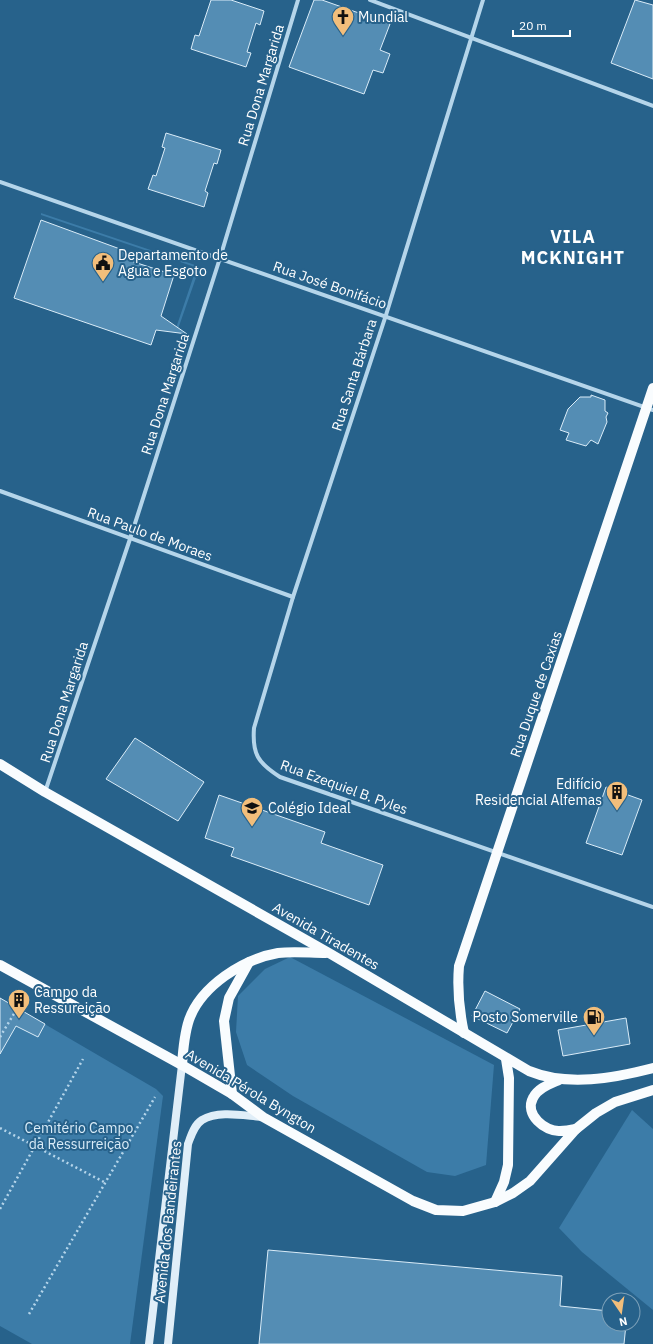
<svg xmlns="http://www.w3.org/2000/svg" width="653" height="1344" font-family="'IBM Plex Sans',sans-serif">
<rect width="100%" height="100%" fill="#27628b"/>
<!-- green -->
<g fill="#3c7ca8">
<path d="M41,213l154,52 3,7 -20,57 -2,-1 19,-56 -3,-6 -151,-51z"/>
<path d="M290,957l204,108 -8,100 -31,11 -28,-4 -134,-76 -46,-31 -11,-33 2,-36 27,-27z"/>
<path d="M0,998l156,91 7,7 -33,248h-98l-32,-18z"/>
<path d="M632,1110l21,19v181l-71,-58 -23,-24z"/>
</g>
<!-- building -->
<g fill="#548db4" stroke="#daecf8">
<path d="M211,0h20l33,11 -4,14 -4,-2 -9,29 4,1 -5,14 -55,-18 4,-14 4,1z"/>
<path d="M314,0h8l68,24 -10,26 10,4 -7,19 -10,-3 -9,24 -75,-27z"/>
<path d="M635,0l18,5v74l-42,-16z"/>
<path d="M166,133l55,17 -4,14 -3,-1 -9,28 3,2 -4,14 -56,-18 5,-14 3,1 9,-28 -3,-1z"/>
<path d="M41,220l79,29 11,12 43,14 -13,41 26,18 -31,-4 -5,15 -137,-47z"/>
<path d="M591,395l14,5v11l3,2 -2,4 1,5 -9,22 -7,-4 -5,6 -20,-6 3,-7 -9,-3 8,-21 12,-12h11z"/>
<path d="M135,738l69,44 -26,39 -72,-42z"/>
<path d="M606,787l36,13 -20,55 -36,-12z"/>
<path d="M219,795l106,37 -4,11 62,22 -14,40 -138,-49 3,-8 -29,-10z"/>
<path d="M485,991l35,18 -13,24 -35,-17z"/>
<path d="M0,998l45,26 -7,13 -22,-11 -16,28z"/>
<path d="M626,1018l4,26 -67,12 -5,-26z"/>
<path d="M268,1250l294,26 -2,30 49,5v13h17l-2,20h-365z"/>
</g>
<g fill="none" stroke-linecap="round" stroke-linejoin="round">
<!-- path -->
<g stroke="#b5d5ea" stroke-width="2.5" stroke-dasharray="2 3" stroke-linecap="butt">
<path d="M0,1037l21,-35"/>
<path d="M0,1128l104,54"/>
<path d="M0,1209l83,-150"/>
<path d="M29,1314l126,-217"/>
</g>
<!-- street -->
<g stroke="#b5d5ea" stroke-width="4">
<path d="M370,0l283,106"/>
<path d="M483,0l-97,315 -93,282 -39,131c-2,26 4,35 26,49l373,130"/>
<path d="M0,182l653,228"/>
<path d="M0,491l293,106"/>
<path d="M45,792l85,-253 90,-281 78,-258"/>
</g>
<!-- secondary -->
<g stroke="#e0eef8" stroke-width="8">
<path d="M149,1344l33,-279"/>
<path d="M168,1344l20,-200c3,-8 6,-19 14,-24 17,-10 43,-4 61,-3"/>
</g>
<!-- primary -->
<g stroke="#f9fcfe" stroke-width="10">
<path d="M0,764l45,28 284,161 200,118c39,16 85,7 124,-3"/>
<path d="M0,965l182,100 50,29 31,23 150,84 23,9 27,1 32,-9 18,-9 17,-12 46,-52 20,-16 19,-11 38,-12"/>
<path d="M464,1033c-5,-23 -7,-43 -5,-67l194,-578"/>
<path d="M182,1065c1,-15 2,-30 7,-45 12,-34 54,-61 89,-67 16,-2 32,0 48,0"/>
<path d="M559,1080c-9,4 -21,8 -26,18 -9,16 12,34 27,33 5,0 11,-1 16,-2"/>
<path d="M232,1094l-8,-73 5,-23 20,-36"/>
<path d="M495,1202l9,-20 4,-17 1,-87 -3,-19"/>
</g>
</g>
<!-- icons -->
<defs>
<g id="church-pin" transform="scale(1.15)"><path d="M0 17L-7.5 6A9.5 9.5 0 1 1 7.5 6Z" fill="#f2be7b" stroke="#27628b"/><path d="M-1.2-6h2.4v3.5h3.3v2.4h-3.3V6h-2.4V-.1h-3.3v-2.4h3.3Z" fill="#111"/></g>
<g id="civic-pin" transform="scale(1.15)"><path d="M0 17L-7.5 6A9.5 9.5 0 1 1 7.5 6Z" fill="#f2be7b" stroke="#27628b"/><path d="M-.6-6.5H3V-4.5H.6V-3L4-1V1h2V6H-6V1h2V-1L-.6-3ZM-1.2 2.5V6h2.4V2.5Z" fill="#111"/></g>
<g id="building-pin" transform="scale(1.15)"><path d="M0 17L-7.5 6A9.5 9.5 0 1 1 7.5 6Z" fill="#f2be7b" stroke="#27628b"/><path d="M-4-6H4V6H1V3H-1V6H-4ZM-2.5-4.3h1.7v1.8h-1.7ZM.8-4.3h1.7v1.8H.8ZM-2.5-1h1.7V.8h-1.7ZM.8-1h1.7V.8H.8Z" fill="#111"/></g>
<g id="school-pin" transform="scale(1.15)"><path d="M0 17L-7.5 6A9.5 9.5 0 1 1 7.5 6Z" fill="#f2be7b" stroke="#27628b"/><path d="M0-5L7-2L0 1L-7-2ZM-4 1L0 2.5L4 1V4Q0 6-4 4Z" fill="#111"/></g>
<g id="fuel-pin" transform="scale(1.15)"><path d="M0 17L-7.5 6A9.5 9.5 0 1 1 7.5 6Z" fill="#f2be7b" stroke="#27628b"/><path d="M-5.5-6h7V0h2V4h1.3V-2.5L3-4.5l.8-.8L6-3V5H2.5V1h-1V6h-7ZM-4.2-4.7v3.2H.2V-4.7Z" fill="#111"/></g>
</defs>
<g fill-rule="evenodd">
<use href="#church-pin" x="343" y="17"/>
<use href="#civic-pin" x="103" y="263"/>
<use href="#building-pin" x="617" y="792"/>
<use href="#school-pin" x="252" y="808"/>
<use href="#building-pin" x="19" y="1000"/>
<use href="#fuel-pin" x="594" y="1017"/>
</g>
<g text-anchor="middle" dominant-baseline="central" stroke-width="4" stroke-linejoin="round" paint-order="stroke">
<!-- poi labels -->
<g font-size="14" fill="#fff" stroke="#27628b" text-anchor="start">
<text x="358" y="17">Mundial</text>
<text x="118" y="255">Departamento de<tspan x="118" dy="16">Agua e Esgoto</tspan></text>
<text x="602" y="784" text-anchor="end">Edifício<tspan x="602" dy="16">Residencial Alfemas</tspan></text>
<text x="268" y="808">Colégio Ideal</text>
<text x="34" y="992">Campo da<tspan x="34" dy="16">Ressureição</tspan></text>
<text x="578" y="1017" text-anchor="end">Posto Somerville</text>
</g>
<!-- street labels -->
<g font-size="14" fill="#fff" stroke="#27628b">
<text transform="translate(261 85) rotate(-73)">Rua Dona Margarida</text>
<text transform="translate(330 285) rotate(19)">Rua José Bonifácio</text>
<text transform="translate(354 375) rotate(-72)">Rua Santa Bárbara</text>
<text transform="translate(165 394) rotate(-72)">Rua Dona Margarida</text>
<text transform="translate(150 534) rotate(20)">Rua Paulo de Moraes</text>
<text transform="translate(536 694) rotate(-71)">Rua Duque de Caxias</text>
<text transform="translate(64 702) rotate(-72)">Rua Dona Margarida</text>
<text transform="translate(344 787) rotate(20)">Rua Ezequiel B. Pyles</text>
<text transform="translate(326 936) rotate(30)">Avenida Tiradentes</text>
<text transform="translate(251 1091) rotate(31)">Avenida Pérola Byngton</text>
<text transform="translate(168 1222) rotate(-84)">Avenida dos Bandeirantes</text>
</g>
<!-- park labels -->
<g font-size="14" fill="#daecf8" stroke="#27628b">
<text x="79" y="1128">Cemitério Campo<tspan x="79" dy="16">da Ressurreição</tspan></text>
</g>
<!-- district labels -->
<g font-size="18" font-weight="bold" letter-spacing="1" fill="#fff" stroke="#27628b">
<text x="573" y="236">VILA<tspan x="573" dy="21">MCKNIGHT</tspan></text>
</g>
</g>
<!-- north arrow -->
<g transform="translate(621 1312) rotate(167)"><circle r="19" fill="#27628b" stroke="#7da1b9"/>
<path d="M0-3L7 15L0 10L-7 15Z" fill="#f2be7b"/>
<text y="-6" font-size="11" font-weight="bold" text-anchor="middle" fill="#ffffff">N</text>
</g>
<!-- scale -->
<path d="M513 30v6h57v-6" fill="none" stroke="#ffffff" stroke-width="2"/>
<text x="519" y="30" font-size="12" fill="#ffffff" stroke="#27628b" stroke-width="3" paint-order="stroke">20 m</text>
</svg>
